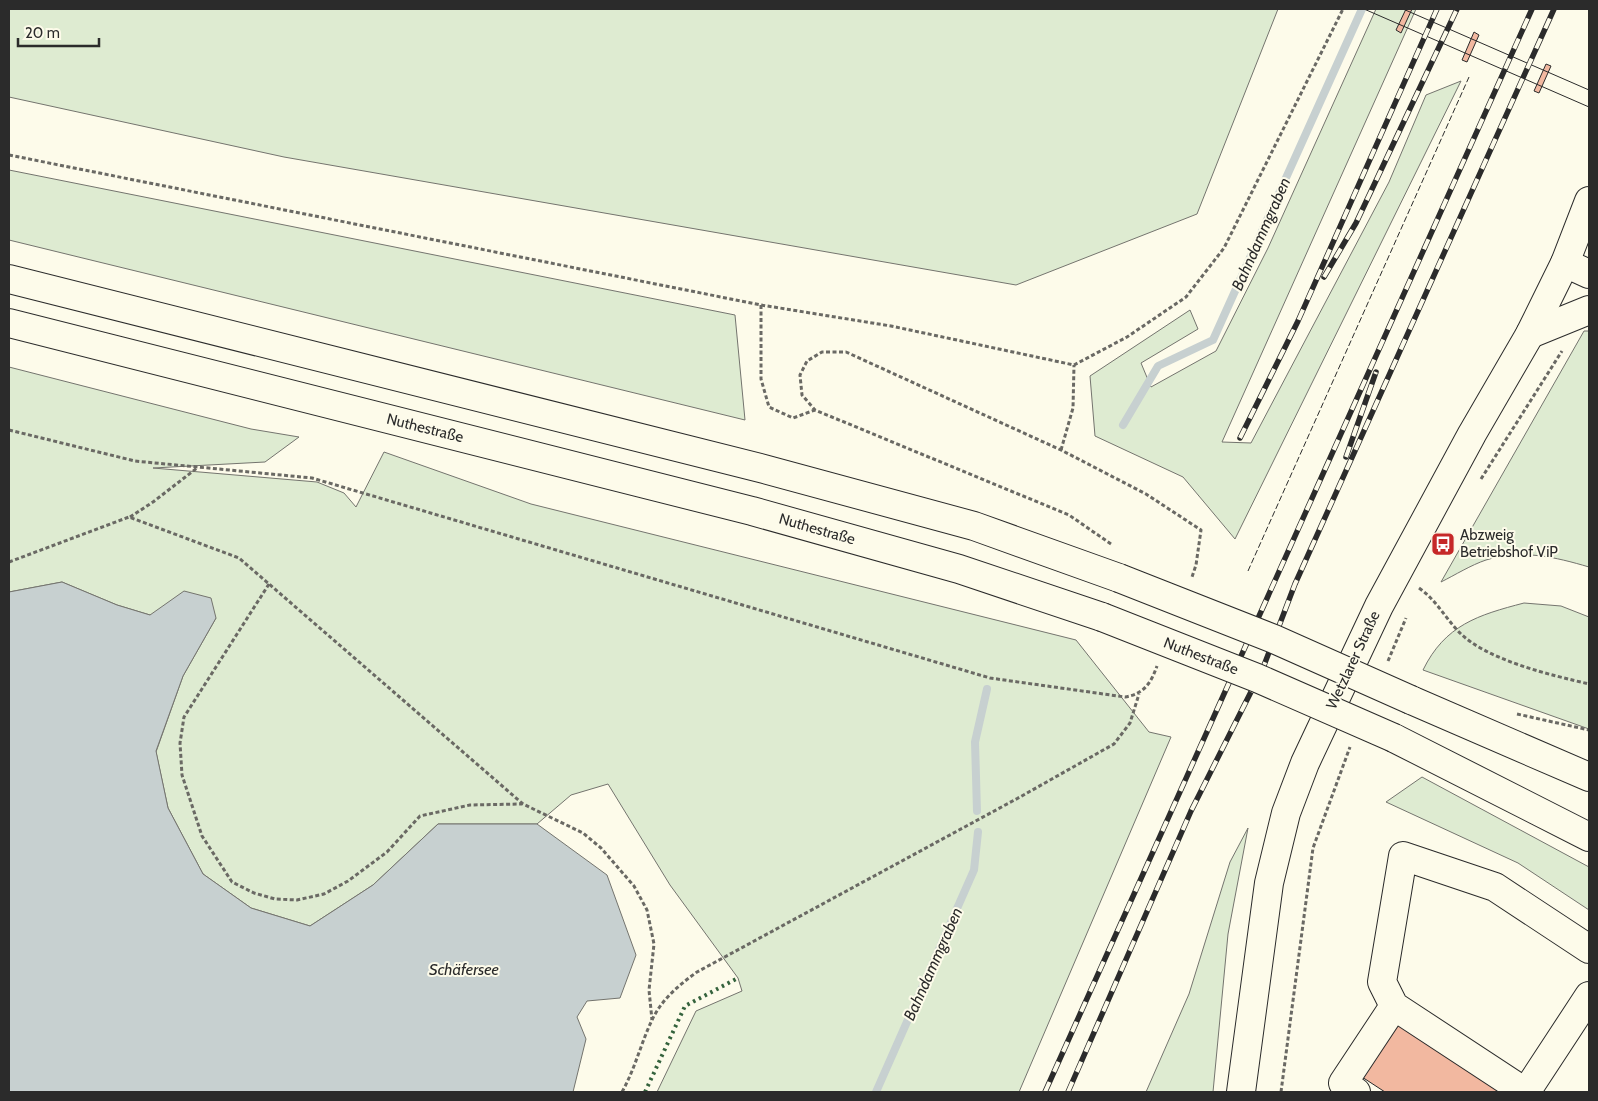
<svg xmlns="http://www.w3.org/2000/svg" width="1598" height="1101" font-family="Cabin,sans-serif">
<rect width="100%" height="100%" fill="#fdfbea"/>
<!-- green -->
<g fill="#deebd1" stroke="#74746e">
<path d="M9,9h1269l-81,205 -181,71 -732,-128 -275,-60z"/>
<path d="M1376,9h40l-194,433 29,1 138,-261 37,-87 35,-14 -226,458 -52,-62 -88,-41 -5,-60 100,-66 8,19 -57,34 10,24 65,-36 52,-103z"/>
<path d="M9,170l726,145 10,105 -736,-180z"/>
<path d="M1584,331h5v236c-34,-10 -67,-18 -103,-7 -15,5 -31,15 -45,22z"/>
<path d="M9,367l242,62 48,8 -34,25 -112,6 164,14 27,11 12,14 28,-55 147,52 545,136 73,92 22,5 -152,355h-362l39,-81 46,-20 -4,-13 -68,-93 -62,-101 -37,11 -34,29h-99l-65,61 -63,41 -59,-18 -48,-34 -35,-66 -12,-56 27,-76 33,-58 -66,-3 -33,-10 -55,-23 -53,10z"/>
<path d="M1524,603l37,3 28,11v112l-166,-59c22,-45 55,-55 101,-67z"/>
<path d="M1422,777l167,90v43l-71,-47 -132,-61z"/>
<path d="M1248,828l-20,106 -15,158h-67l43,-98 41,-132z"/>
</g>
<!-- water -->
<path fill="#c7d0d0" stroke="#74746e" d="M62,582l55,23 33,10 34,-24 27,7 5,20 -33,58 -27,75 12,57 35,66 48,34 59,18 63,-41 65,-61h99l70,51 29,80 -16,43 -33,3 -10,16 9,22 -13,53h-564v-500z"/>
<g fill="none" stroke-linecap="round" stroke-linejoin="round">
<!-- stream -->
<g stroke="#c7d0d0" stroke-width="8">
<path d="M1123,425l35,-59 55,-26 149,-331"/>
<path d="M977,811l-2,-69 12,-53"/>
<path d="M876,1092l98,-222 4,-38"/>
</g>
</g>
<!-- building -->
<g fill="#f2b8a0" stroke="#2b2b2b">
<path d="M1406,9h6l-11,24 -5,-3z"/>
<path d="M1474,32l5,3 -12,27 -5,-2z"/>
<path d="M1546,64l5,2 -12,27 -5,-2z"/>
<path d="M1398,1024l102,68h-115l-23,-15z"/>
</g>
<g fill="none" stroke-linecap="round" stroke-linejoin="round">
<!-- minor casing -->
<g stroke="#2b2b2b" stroke-width="30">
<g id="minor">
<path d="M1241,1092l28,-209 17,-70 19,-50 74,-157 93,-172 58,-100 35,-71 24,-62"/>
<path d="M1356,1092l-13,-9 51,-77"/>
<path d="M1525,1092l-131,-86 -12,-24 21,-126 92,31 94,62"/>
<path d="M1526,1092l63,-96"/>
</g>
</g>
<!-- highway casing -->
<g stroke="#2b2b2b" stroke-width="30">
<g id="highway">
<path d="M1565,263l24,11"/>
<path d="M9,279l755,190 210,57 145,52"/>
<path d="M9,323l743,188 207,58 143,48"/>
<path d="M1530,334l59,-24"/>
<path d="M1411,700l178,77"/>
<path d="M1394,738l195,99"/>
</g>
</g>
<!-- path -->
<g stroke="#6a6964" stroke-width="3" stroke-dasharray="4 2.5" stroke-linecap="butt">
<path d="M9,155l752,150 130,21 183,39 53,-28 59,-40 38,-49 119,-239"/>
<path d="M761,305v74l8,28 24,11 22,-8"/>
<path d="M9,430l126,31 177,17 678,200 135,19c19,-3 26,-14 32,-31"/>
<path d="M1061,450l12,-42 1,-43"/>
<path d="M1481,479l81,-128"/>
<path d="M130,517l23,-15 44,-34"/>
<path d="M1111,544l-42,-29 -254,-105 -13,-15 -2,-20 7,-14 15,-9h24l215,98 85,44 55,36 -5,35 -4,12"/>
<path d="M9,562l120,-45 110,41 284,246 60,29 18,15 33,38 13,24 7,34 -5,46 3,30"/>
<path d="M269,584l-85,133 -4,26 2,32 20,61 30,46 22,11 21,6 22,1 27,-6 24,-13 39,-29 33,-36 50,-11 52,-1"/>
<path d="M1419,588c17,12 25,28 39,43 27,29 93,44 131,53"/>
<path d="M1388,661l18,-43"/>
<path d="M1517,714l72,16"/>
<path d="M622,1092c13,-23 19,-49 30,-72 10,-21 27,-35 45,-48l323,-175 94,-53 16,-21 9,-29"/>
<path d="M1281,1092l32,-244 37,-101"/>
</g>
<!-- minor -->
<use href="#minor" stroke="#fdfbea" stroke-width="28"/>
<!-- highway -->
<use href="#highway" stroke="#fdfbea" stroke-width="28"/>
<!-- tram -->
<g stroke="#2b2b2b" stroke-width="1">
<path d="M1364,9l225,98"/>
<path d="M1403,9l186,81"/>
</g>
<!-- rail casing -->
<g stroke="#2b2b2b" stroke-width="5.5">
<g id="rail">
<path d="M1324,277l32,-54 101,-214"/>
<path d="M1240,438l58,-117 139,-312"/>
<path d="M1346,457l30,-85"/>
<path d="M1045,1092l487,-1083"/>
<path d="M1068,1092l123,-281 72,-143 32,-84 259,-575"/>
</g>
</g>
<!-- rail -->
<use href="#rail" stroke="#fdfbea" stroke-width="4" stroke-dasharray="11" stroke-linecap="butt"/>
<!-- highway-bridge casing -->
<g stroke="#2b2b2b" stroke-width="30" stroke-linecap="butt">
<g id="highway-bridge">
<path d="M1119,578l155,61 137,61"/>
<path d="M1102,617l155,61 137,60"/>
</g>
</g>
<!-- highway-bridge -->
<use href="#highway-bridge" stroke="#fdfbea" stroke-width="28"/>
<!-- hedge -->
<path stroke="#34623c" stroke-width="4" stroke-dasharray="2.5 4" stroke-linecap="butt" d="M645,1092l40,-86 53,-28"/>
<!-- fence -->
<path stroke="#2b2b2b" stroke-width="1" stroke-dasharray="6 2.5" stroke-linecap="butt" d="M1248,571l221,-494"/>
</g>
<!-- icons -->
<defs>
<g id="bus-square" transform="scale(1.25)"><rect x="-9" y="-9" width="18" height="18" rx="4" fill="#c62828" stroke="#fdfbea"/><path d="M-5-6H5V4H4V6H2V4H-2V6H-4V4H-5ZM-3.5-4V0h7V-4ZM-3.5 1.2v1.5H-2V1.2ZM2 1.2v1.5H3.5V1.2Z" fill="#fff"/></g>
</defs>
<g fill-rule="evenodd">
<use href="#bus-square" x="1443" y="544"/>
</g>
<g text-anchor="middle" dominant-baseline="central" stroke-width="4" stroke-linejoin="round" paint-order="stroke">
<!-- street labels -->
<g font-size="15" fill="#2b2b2b" stroke="#fdfbea">
<text transform="translate(425 428) rotate(14)">Nuthestraße</text>
<text transform="translate(817 529) rotate(16)">Nuthestraße</text>
<text transform="translate(1201 656) rotate(21)">Nuthestraße</text>
<text transform="translate(1353 660) rotate(-65)">Wetzlarer Straße</text>
</g>
<!-- poi labels -->
<g font-size="15" fill="#2b2b2b" stroke="#fdfbea" text-anchor="start">
<text x="1460" y="535">Abzweig<tspan x="1460" dy="17">Betriebshof ViP</tspan></text>
</g>
<!-- water labels -->
<g font-size="16" font-style="italic" fill="#2b2b2b" stroke="#fdfbea">
<text transform="translate(1261 234) rotate(-66)">Bahndammgraben</text>
<text transform="translate(933 964) rotate(-66)">Bahndammgraben</text>
<text x="464" y="969">Schäfersee</text>
</g>
</g>
<!-- border -->
<rect width="1598" height="1101" fill="none" stroke="#2b2b2b" stroke-width="20"/>
<!-- scale -->
<path d="M18 38v8h81v-8" fill="none" stroke="#2b2b2b" stroke-width="2.5"/>
<text x="25" y="38" font-size="15" fill="#2b2b2b" stroke="#fdfbea" stroke-width="4" paint-order="stroke">20 m</text>
</svg>
